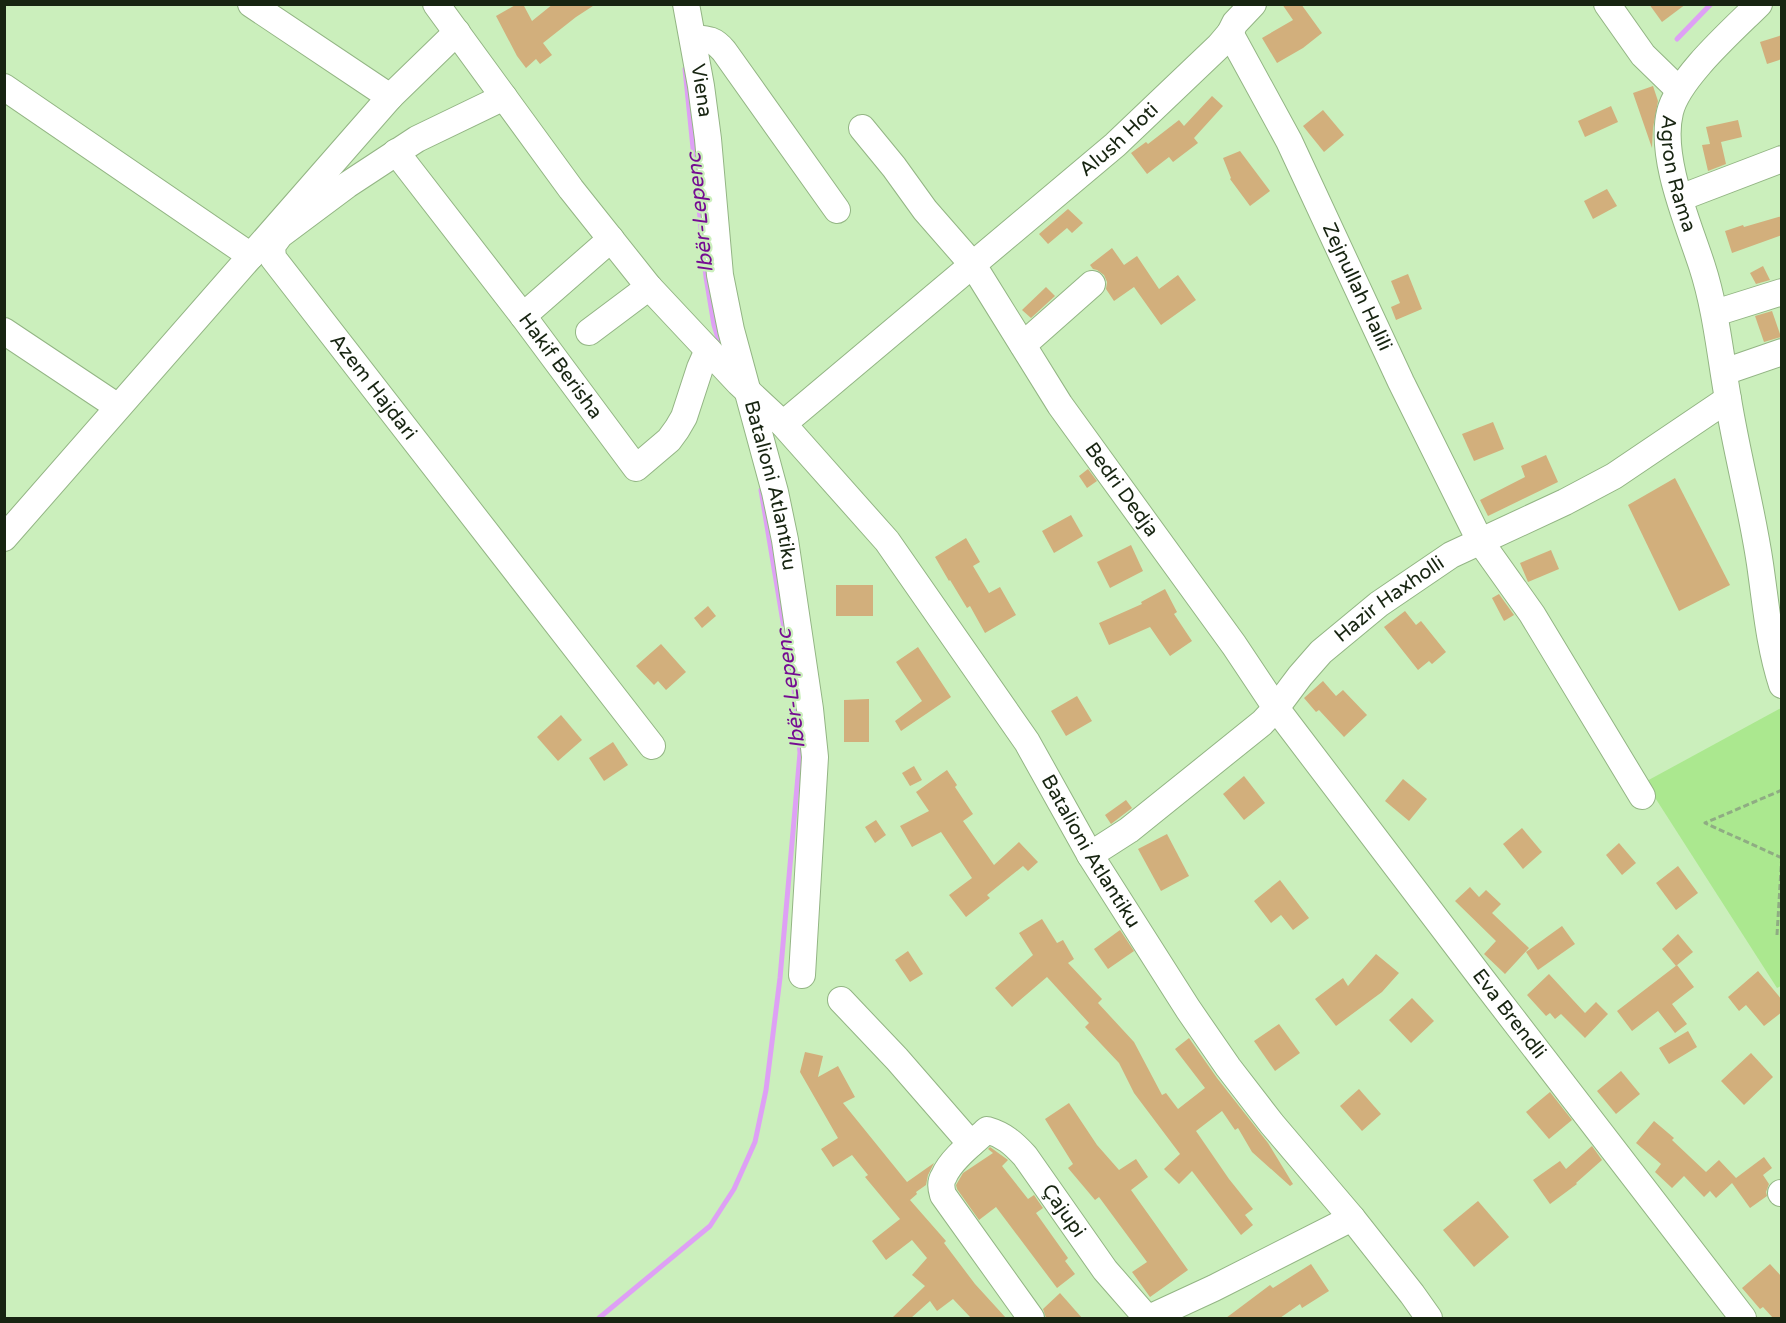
<svg xmlns="http://www.w3.org/2000/svg" width="1786" height="1323" font-family="'Varela Round',sans-serif">
<rect width="100%" height="100%" fill="#cbefbc"/>
<!-- green -->
<path fill="#abe88f" d="M1781,708v278l-4,2 -132,-206z"/>
<g fill="none" stroke-linecap="round" stroke-linejoin="round">
<!-- stream -->
<g stroke="#dea0f5" stroke-width="5">
<path d="M1677,39l34,-35"/>
<path d="M685,69l21,208 8,48 8,26"/>
<path d="M599,1318l111,-92 24,-37 21,-47 11,-52 14,-112 20,-225 -6,-65 -33,-198"/>
</g>
</g>
<!-- building -->
<g fill="#d2af7c">
<path d="M517,4h6l9,17 21,-17h43l-20,13 -33,26 9,12 -12,9 -4,-5 -10,9 -9,-12 -21,-40z"/>
<path d="M1282,4h19l21,29 -19,15 -26,15 -15,-25 31,-18z"/>
<path d="M1649,4h37l-24,18z"/>
<path d="M1782,35v24l-15,5 -7,-22z"/>
<path d="M1653,86l5,15 -5,27 -1,20 -19,-55z"/>
<path d="M1212,96l11,10 -29,32 4,5 -25,19 -4,-5 -22,17 -16,-21 15,-11 2,2 31,-24 5,6z"/>
<path d="M1611,106l7,16 -33,15 -7,-16z"/>
<path d="M1323,110l21,25 -20,17 -21,-26z"/>
<path d="M1738,120l4,17 -21,5 5,22 -18,7 -6,-26 8,-1 -4,-17z"/>
<path d="M1240,151l30,40 -20,15 -20,-27 1,-1 -8,-20z"/>
<path d="M1607,189l10,17 -24,13 -9,-18z"/>
<path d="M1068,209l15,14 -11,10 -5,-5 -19,16 -9,-10z"/>
<path d="M1782,216v19l-50,18 -7,-22 18,-6 1,2z"/>
<path d="M1112,248l12,17 13,-9 22,33 19,-14 18,25 -35,25 -27,-38 -20,14 -8,-12 1,-7 -3,-7 -7,-5 -4,-1 -3,-4z"/>
<path d="M1763,266l7,14 -14,4 -6,-11z"/>
<path d="M1408,274l14,35 -26,11 -5,-13 9,-4 -9,-22z"/>
<path d="M1046,287l9,9 -24,22 -9,-8z"/>
<path d="M1772,311l9,26 -17,5 -9,-26z"/>
<path d="M1493,422l11,27 -30,12 -12,-27z"/>
<path d="M1546,455l12,27 -70,34 -8,-16 45,-23 -4,-11z"/>
<path d="M1088,469l9,12 -10,7 -8,-12z"/>
<path d="M1675,478l55,107 -51,26 -51,-106z"/>
<path d="M1071,515l12,21 -29,17 -12,-22z"/>
<path d="M966,538l14,24 -7,4 16,27 11,-6 16,28 -31,18 -15,-27 -3,2 -17,-28 -1,1 -14,-24z"/>
<path d="M1131,545l12,26 -33,17 -13,-26z"/>
<path d="M1551,550l8,19 -31,13 -8,-19z"/>
<rect x="836" y="585" width="37" height="31"/>
<path d="M1165,589l12,23 -3,2 18,27 -22,15 -20,-29 -41,18 -10,-22 43,-19 -1,-2z"/>
<path d="M1499,594l15,21 -10,6 -12,-23z"/>
<path d="M708,606l8,10 -14,12 -8,-10z"/>
<path d="M1405,611l11,14 5,-4 25,31 -14,12 -3,-3 -11,9 -34,-43z"/>
<path d="M661,644l25,28 -20,18 -8,-9 -4,4 -18,-19z"/>
<path d="M918,647l33,50 -50,34 -6,-10 27,-20 -26,-39z"/>
<path d="M1323,681l13,15 7,-6 24,25 -23,22 -25,-27 -3,2 -12,-14z"/>
<path d="M1077,696l15,25 -26,15 -15,-25z"/>
<path d="M869,699v43h-25v-42z"/>
<path d="M561,715l21,25 -24,21 -21,-24z"/>
<path d="M613,742l15,23 -24,16 -15,-23z"/>
<path d="M914,766l8,14 -12,6 -8,-13z"/>
<path d="M947,770l10,15 -2,2 18,27 -10,7 31,44 25,-23 19,20 -10,9 -5,-5 -36,29 3,3 -24,19 -17,-22 23,-17 -31,-46 -29,15 -12,-21 29,-15 -13,-19z"/>
<path d="M1244,776l21,27 -21,17 -21,-26z"/>
<path d="M1403,779l24,20 -18,22 -24,-20z"/>
<path d="M1126,800l6,8 -21,16 -6,-9z"/>
<path d="M876,820l10,15 -11,8 -10,-16z"/>
<path d="M1522,828l20,24 -19,17 -20,-25z"/>
<path d="M1167,834l22,42 -28,15 -23,-42z"/>
<path d="M1619,843l17,20 -14,12 -16,-20z"/>
<path d="M1678,866l20,27 -22,17 -20,-27z"/>
<path d="M1280,880l29,38 -16,12 -12,-15 -10,8 -17,-22z"/>
<path d="M1470,887l9,10 7,-7 15,14 -9,9 37,35 -24,26 -21,-20 12,-13 -41,-40z"/>
<path d="M1042,919l15,24 6,-3 11,19 -6,4 34,36 -4,4 36,39 28,53 4,-2 12,16 27,-21 -30,-39 14,-11 28,40 51,65 25,41 -3,2 -38,-34 -14,-24 -3,2 -13,-19 -26,20 33,48 24,30 -8,6 8,10 -12,10 -49,-64 -13,13 -15,-15 16,-15 -46,-61 -15,-30 -34,-36 4,-4 -42,-46 -35,30 -17,-19 38,-33 -14,-22z"/>
<path d="M1562,926l13,18 -37,26 -12,-18z"/>
<path d="M1120,930l14,21 -26,18 -14,-20z"/>
<path d="M1678,934l15,18 -17,14 -14,-17z"/>
<path d="M908,951l15,23 -13,8 -15,-22z"/>
<path d="M1376,954l23,19 -17,19 -46,34 -21,-27 28,-21 5,8z"/>
<path d="M1677,965l17,22 -22,17 15,20 -12,9 -17,-22 -26,20 -15,-20z"/>
<path d="M1758,971l24,29v12l-18,14 -18,-21 -7,6 -11,-14z"/>
<path d="M1549,974l36,39 11,-11 12,12 -23,24 -24,-24 -6,5 -5,-6 -4,3 -19,-21z"/>
<path d="M1412,998l22,23 -23,22 -22,-23z"/>
<path d="M1279,1024l21,29 -25,18 -21,-30z"/>
<path d="M1688,1031l9,16 -28,17 -10,-16z"/>
<path d="M805,1052l18,4 -5,21 20,-11 17,31 -12,6 64,79 27,-19 -6,12 -2,10 -10,7 1,2 -7,6 36,41 -2,2 31,41 31,34h-35l-18,-19 -16,12 -7,-10 -19,17h-19l33,-32 -13,-11 15,-17 -15,-18 -26,20 -14,-19 28,-22 -35,-42 3,-2 -16,-20 -19,12 -12,-18 17,-11 -38,-66z"/>
<path d="M1751,1053l22,24 -29,28 -23,-24z"/>
<path d="M1621,1071l19,23 -24,20 -19,-23z"/>
<path d="M1359,1089l22,25 -19,17 -22,-25z"/>
<path d="M1550,1092l22,28 -23,19 -23,-27z"/>
<path d="M1069,1103l28,42 22,25 17,-11 12,18 -17,13 57,80 -38,27 -18,-25 15,-10 -48,-65 -4,3 -27,-32 5,-4 -28,-45z"/>
<path d="M1654,1121l20,17 -2,2 34,32 13,-12 17,18 28,-21 8,11 -9,7 6,9 -3,8 1,4 -17,12 -18,-25 -16,15 -6,-7 -6,6 -20,-21 -12,12 -17,-16 6,-8 -25,-21z"/>
<path d="M1592,1146l10,14 -26,23 1,1 -27,20 -17,-24 27,-19 6,8z"/>
<path d="M990,1147l18,13 -6,6 26,33 6,-4 9,13 -7,5 32,45 -3,3 10,13 -18,14 -61,-81 -17,13 -22,-31 -1,-4 7,-12 30,-20 -5,-4z"/>
<path d="M1478,1201l31,36 -35,30 -31,-37z"/>
<path d="M1311,1264l18,27 -27,17 -2,-4 -20,14h-54l44,-33 3,3z"/>
<path d="M1770,1264l12,13v41h-9l-10,-11 -3,2 -18,-21z"/>
<path d="M1060,1293l22,25h-36l-3,-9z"/>
</g>
<g fill="none" stroke-linecap="round" stroke-linejoin="round">
<!-- minor casing -->
<g stroke="#93b584" stroke-width="28">
<g id="minor">
<path d="M251,4l139,93"/>
<path id="s1" d="M436,4l135,185 78,98 90,96 44,41 104,117 140,201 63,113 98,154 40,58 44,57 80,94 60,76 17,24"/>
<path id="s2" d="M686,4l15,82 7,53 12,136 11,55 44,162 10,48 25,169 5,48 -13,218"/>
<path d="M1607,4l36,51 36,35"/>
<path id="s3" d="M1759,4c-26,26 -81,74 -89,108 -11,45 18,111 32,154 14,43 18,88 26,133 9,56 24,110 32,165 6,41 9,81 22,121"/>
<path id="s4" d="M1230,33l59,108 112,241 79,159 52,73 110,182"/>
<path d="M693,38c15,1 21,1 31,13l113,159"/>
<path d="M4,87l247,169"/>
<path id="s5" d="M504,97l-87,42 -70,46 -67,50 -8,11 1,12 379,488"/>
<path id="s6" d="M862,128l32,39 31,43 48,55 87,140 174,240 42,63 206,271 261,339"/>
<path id="s7" d="M396,152l127,164 113,152 33,-28 8,-11 7,-12 16,-49 8,-18"/>
<path d="M1680,198l102,-39"/>
<path d="M1715,313l67,-21"/>
<path d="M523,316l88,-77"/>
<path d="M4,331l114,76"/>
<path d="M589,332l60,-45"/>
<path d="M1023,345l69,-61"/>
<path d="M1724,372l58,-20"/>
<path id="s8" d="M783,424l332,-279 104,-99 11,-13 5,-10 18,-19"/>
<path d="M4,538l386,-441 67,-65"/>
<path id="s9" d="M1090,855l39,-25 133,-107 14,-15 24,-32 21,-24 58,-48 72,-49 114,-53 49,-26 114,-77"/>
<path d="M841,1000l56,59 74,85"/>
<path d="M1781,1193h1"/>
<path id="s10" d="M1031,1318l-88,-123c-2,-7 -3,-13 1,-19 7,-17 30,-34 43,-46 17,5 26,13 38,26l80,114 42,48"/>
<path d="M1149,1318l65,-30 138,-70"/>
</g>
</g>
<!-- path -->
<g stroke="#8fac83" stroke-width="3" stroke-dasharray="6 3" stroke-linecap="butt">
<path d="M1782,790l-77,33 77,35"/>
<path d="M1777,935l5,-82"/>
</g>
<!-- minor -->
<use href="#minor" stroke="#fff" stroke-width="26"/>
</g>
<g text-anchor="middle" dominant-baseline="central" stroke-width="4.5" stroke-linejoin="round" paint-order="stroke">
<!-- street labels -->
<g font-size="20" fill="#172411" stroke="#cbefbc">
<text stroke="none"><textPath href="#s2" startOffset="88">Viena</textPath></text>
<text stroke="none"><textPath href="#s8" startOffset="440">Alush Hoti</textPath></text>
<text stroke="none"><textPath href="#s3" startOffset="204">Agron Rama</textPath></text>
<text stroke="none"><textPath href="#s4" startOffset="284">Zejnullah Halili</textPath></text>
<text stroke="none"><textPath href="#s7" startOffset="270">Hakif Berisha</textPath></text>
<text stroke="none"><textPath href="#s5" startOffset="453">Azem Hajdari</textPath></text>
<text stroke="none"><textPath href="#s2" startOffset="490">Batalioni Atlantiku</textPath></text>
<text stroke="none"><textPath href="#s6" startOffset="446">Bedri Dedja</textPath></text>
<text stroke="none"><textPath href="#s9" startOffset="396">Hazir Haxholli</textPath></text>
<text stroke="none"><textPath href="#s1" startOffset="1074">Batalioni Atlantiku</textPath></text>
<text stroke="none"><textPath href="#s6" startOffset="1098">Eva Brendli</textPath></text>
<text stroke="none"><textPath href="#s10" startOffset="348">Çajupi</textPath></text>
</g>
<!-- water labels -->
<g font-size="21" font-style="italic" fill="#750b92" stroke="#cbefbc">
<text transform="translate(700 213) rotate(-96)">Ibër-Lepenc</text>
<text transform="translate(791 689) rotate(-97)">Ibër-Lepenc</text>
</g>
</g>
<!-- border -->
<rect width="1786" height="1323" fill="none" stroke="#172411" stroke-width="12"/>
</svg>
